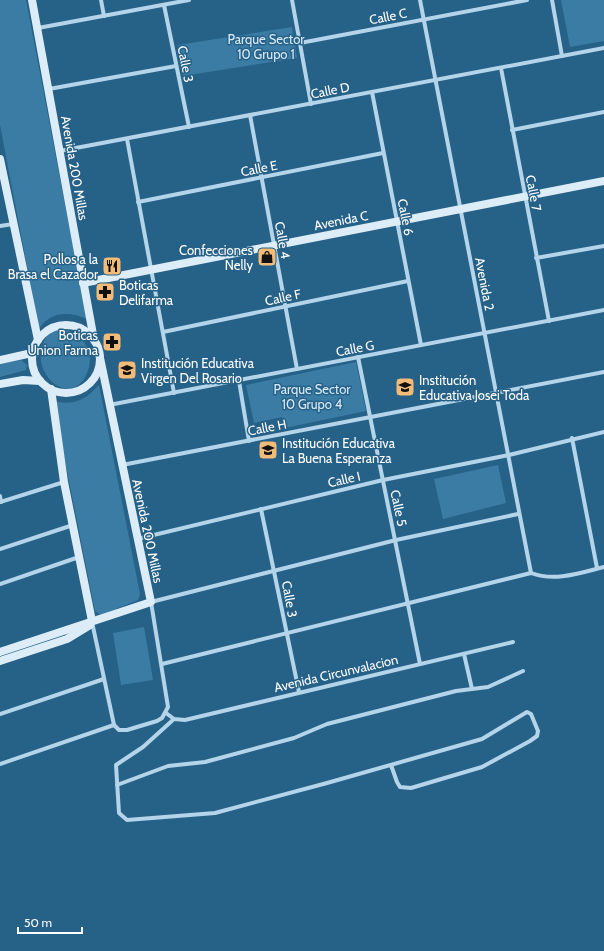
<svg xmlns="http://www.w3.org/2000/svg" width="604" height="951" font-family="Cabin,sans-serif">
<rect width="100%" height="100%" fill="#266188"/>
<!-- green -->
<g fill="#3b7ca5">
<path d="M0,0h26l61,319c-17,-8 -37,-8 -48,10l-39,-204z"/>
<path d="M561,0h43v41l-34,6z"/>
<path d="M292,27l5,31 -114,18 -5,-31z"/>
<path d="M60,329c19,0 34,20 29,38 -12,45 -59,11 -46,-23 3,-9 8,-14 17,-15z"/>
<path d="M21,360l6,5 -1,5 -26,7v-13z"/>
<path d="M356,362l10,49 -81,17 -3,-11 -28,6 -8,-38z"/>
<path d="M99,385l41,209 -2,6 -37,15 -6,-4 -42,-210c21,5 32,-1 46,-16z"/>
<path d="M498,465l8,38 -63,16 -9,-40z"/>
<path d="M144,627l9,53 -32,5 -8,-52z"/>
</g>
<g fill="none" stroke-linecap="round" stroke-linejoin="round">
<!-- street -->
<g stroke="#b3d4e9" stroke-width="4">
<path d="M101,0l3,16"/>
<path d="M292,0l19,104"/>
<path d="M420,0l111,573"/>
<path d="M552,0l10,56"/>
<path d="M164,5l25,122"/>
<path d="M38,28l151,-28"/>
<path d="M300,43l227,-43"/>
<path d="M501,68l48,253"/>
<path d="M49,89l127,-23"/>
<path d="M372,92l49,253"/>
<path d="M250,115l47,254"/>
<path d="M512,130l92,-18"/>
<path d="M127,139l47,254"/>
<path d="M60,151l544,-103"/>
<path d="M138,202l245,-49"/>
<path d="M0,226l13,-2"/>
<path d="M536,258l68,-12"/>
<path d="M163,332l245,-51"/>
<path d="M358,357l62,307"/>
<path d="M239,381l10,60"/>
<path d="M109,405l495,-95"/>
<path d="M572,438l25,130"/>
<path d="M122,465l482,-93"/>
<path d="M0,496l1,6"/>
<path d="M0,502l64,-20"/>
<path d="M261,509l38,183"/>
<path d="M137,539l246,-59 126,-25 95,-23"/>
<path d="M0,549l73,-24"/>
<path d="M0,584l79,-27"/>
<path d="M92,622l22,103"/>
<path d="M464,654l8,35"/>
<path d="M162,664l369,-91c24,9 49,0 73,-6"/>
<path d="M166,713l8,6 11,1 328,-78"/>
<path d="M0,714l104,-35"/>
<path d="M174,719l-31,28 -27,18 3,48 8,7 88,-7 112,-30 155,-44 45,-27 4,2 7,17 -1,5 -7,5 -48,26 -71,21 -11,-1 -3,-5 -6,-17"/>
<path d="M114,725l5,5h8l30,-9 5,-3 6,-11 -17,-105 245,-62 122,-26"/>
<path d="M0,764l114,-39"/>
<path d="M117,785l51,-19 37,-4 89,-24 33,-14 129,-33 32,-4 35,-16"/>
</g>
<!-- secondary -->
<g stroke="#ddedf8" stroke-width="8">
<path d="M32,0l62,340"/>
<path d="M0,159l38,181"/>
<path d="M83,283l521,-102"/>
<circle cx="66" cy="359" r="34"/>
<path d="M0,360l32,-7"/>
<path d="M0,384l23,-4 17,1"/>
<path d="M51,389l13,93 28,139"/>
<path d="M0,652l151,-50 -52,-249"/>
<path d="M0,661l67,-22 23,-14"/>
</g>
</g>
<!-- icons -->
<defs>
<g id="shop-square" transform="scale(1)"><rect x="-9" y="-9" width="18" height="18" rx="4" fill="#f2bb78" stroke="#266188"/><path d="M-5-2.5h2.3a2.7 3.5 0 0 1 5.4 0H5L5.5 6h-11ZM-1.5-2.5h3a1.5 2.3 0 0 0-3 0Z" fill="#111"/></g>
<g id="restaurant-square" transform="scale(1)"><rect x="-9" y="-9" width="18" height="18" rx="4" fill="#f2bb78" stroke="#266188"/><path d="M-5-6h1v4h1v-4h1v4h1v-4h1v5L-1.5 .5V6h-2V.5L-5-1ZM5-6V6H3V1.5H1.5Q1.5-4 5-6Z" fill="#111"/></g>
<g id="pharmacy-square" transform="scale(1)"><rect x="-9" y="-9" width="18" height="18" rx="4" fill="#f2bb78" stroke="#266188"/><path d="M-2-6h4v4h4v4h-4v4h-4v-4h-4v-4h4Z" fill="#111"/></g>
<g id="school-square" transform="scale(1)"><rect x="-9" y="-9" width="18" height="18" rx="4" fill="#f2bb78" stroke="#266188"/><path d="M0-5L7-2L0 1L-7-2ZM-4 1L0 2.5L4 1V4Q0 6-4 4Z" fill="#111"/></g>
</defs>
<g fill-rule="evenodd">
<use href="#shop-square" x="267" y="257"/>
<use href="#restaurant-square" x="112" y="266"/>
<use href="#pharmacy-square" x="105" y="292"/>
<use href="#pharmacy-square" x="112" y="342"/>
<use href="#school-square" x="127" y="370"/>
<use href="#school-square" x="405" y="387"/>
<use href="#school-square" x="268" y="450"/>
</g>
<g text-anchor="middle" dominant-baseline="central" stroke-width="3" stroke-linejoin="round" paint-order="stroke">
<!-- street labels -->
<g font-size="13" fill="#fff" stroke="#266188">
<text transform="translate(388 16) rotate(-11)">Calle C</text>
<text transform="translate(186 64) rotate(79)">Calle 3</text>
<text transform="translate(330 90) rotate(-11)">Calle D</text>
<text transform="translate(75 168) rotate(80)">Avenida 200 Millas</text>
<text transform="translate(259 168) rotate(-11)">Calle E</text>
<text transform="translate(534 193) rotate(79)">Calle 7</text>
<text transform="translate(406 217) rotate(79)">Calle 6</text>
<text transform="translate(341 220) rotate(-11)">Avenida C</text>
<text transform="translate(283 240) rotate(80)">Calle 4</text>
<text transform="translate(485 284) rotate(79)">Avenida 2</text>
<text transform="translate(283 297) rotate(-12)">Calle F</text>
<text transform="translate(355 348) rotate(-11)">Calle G</text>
<text transform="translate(267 427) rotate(-11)">Calle H</text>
<text transform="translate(344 479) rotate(-13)">Calle I</text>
<text transform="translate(399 508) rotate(78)">Calle 5</text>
<text transform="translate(148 531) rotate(78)">Avenida 200 Millas</text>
<text transform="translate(290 599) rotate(80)">Calle 3</text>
<text transform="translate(336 673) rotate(-13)">Avenida Circunvalacion</text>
</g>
<!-- park labels -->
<g font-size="13" fill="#d7ebf7" stroke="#266188">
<text x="266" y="39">Parque Sector<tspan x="266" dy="15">10 Grupo 1</tspan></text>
<text x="312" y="389">Parque Sector<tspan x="312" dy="15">10 Grupo 4</tspan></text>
</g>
<!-- poi labels -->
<g font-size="13" fill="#fff" stroke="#266188" text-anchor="start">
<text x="253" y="250" text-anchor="end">Confecciones<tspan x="253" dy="15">Nelly</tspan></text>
<text x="98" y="259" text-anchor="end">Pollos a la<tspan x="98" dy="15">Brasa el Cazador</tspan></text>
<text x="119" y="285">Boticas<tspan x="119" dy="15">Delifarma</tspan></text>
<text x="98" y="335" text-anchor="end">Boticas<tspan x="98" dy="15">Union Farma</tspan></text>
<text x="141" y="363">Institución Educativa<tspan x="141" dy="15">Virgen Del Rosario</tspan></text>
<text x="419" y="380">Institución<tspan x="419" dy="15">Educativa Josei Toda</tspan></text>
<text x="282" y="443">Institución Educativa<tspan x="282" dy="15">La Buena Esperanza</tspan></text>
</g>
</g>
<!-- scale -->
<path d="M18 927v6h64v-6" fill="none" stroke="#ffffff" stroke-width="2"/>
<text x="24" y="927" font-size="12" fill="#ffffff" stroke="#266188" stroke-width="3" paint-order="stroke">50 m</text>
</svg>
